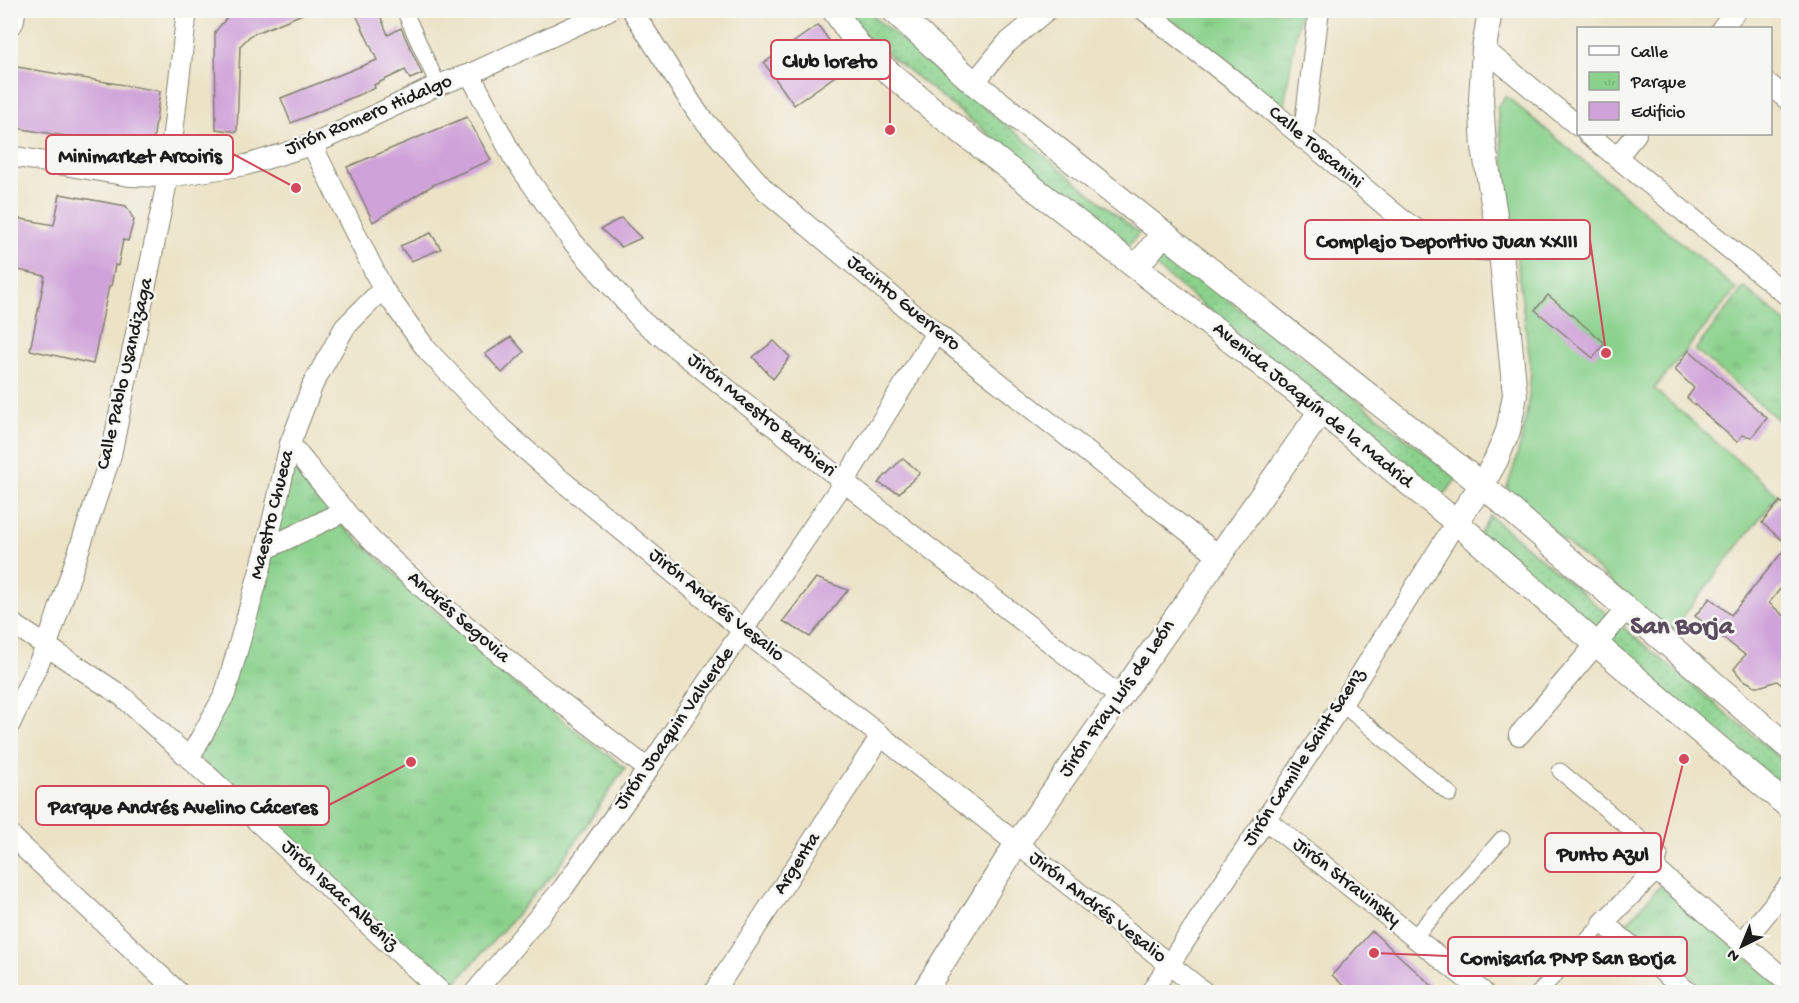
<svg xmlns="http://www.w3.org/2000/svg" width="1799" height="1003" font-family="'Gochi Hand',sans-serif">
<defs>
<pattern id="grass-dots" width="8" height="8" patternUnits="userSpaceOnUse" patternTransform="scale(1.5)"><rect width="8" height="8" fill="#8ad18c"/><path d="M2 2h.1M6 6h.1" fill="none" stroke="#76b378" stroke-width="1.8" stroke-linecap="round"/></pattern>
<pattern id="park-tufts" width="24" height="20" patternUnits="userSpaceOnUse" patternTransform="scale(1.5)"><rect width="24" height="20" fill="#8ad18c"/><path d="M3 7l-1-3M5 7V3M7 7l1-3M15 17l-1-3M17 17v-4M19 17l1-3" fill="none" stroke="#76b378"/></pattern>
</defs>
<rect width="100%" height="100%" fill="#f6f6f2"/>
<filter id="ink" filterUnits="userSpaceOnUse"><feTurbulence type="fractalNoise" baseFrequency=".0167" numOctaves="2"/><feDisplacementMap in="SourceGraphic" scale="12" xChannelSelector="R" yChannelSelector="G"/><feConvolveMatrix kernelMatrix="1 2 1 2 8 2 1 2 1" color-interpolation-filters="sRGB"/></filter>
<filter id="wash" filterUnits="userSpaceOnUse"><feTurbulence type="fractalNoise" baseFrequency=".008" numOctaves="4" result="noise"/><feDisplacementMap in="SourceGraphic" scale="24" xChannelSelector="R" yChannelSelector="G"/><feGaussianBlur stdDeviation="1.35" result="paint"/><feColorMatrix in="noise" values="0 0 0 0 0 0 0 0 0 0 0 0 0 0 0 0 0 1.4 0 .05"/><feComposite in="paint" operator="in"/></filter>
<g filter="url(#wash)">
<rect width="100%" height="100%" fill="#ece3c6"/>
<!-- grass -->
<g fill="url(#grass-dots)" stroke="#537654" stroke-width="1.5">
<path d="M847,11h24l5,8 263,214 -10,12 -272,-215z"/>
<path d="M1165,251l292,227 -15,20 -290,-234z"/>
<path d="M1490,516l297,248 -13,19 -296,-247z"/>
</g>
<!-- park -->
<g fill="url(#park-tufts)" stroke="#537654" stroke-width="1.5">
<path d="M1156,11h144l-17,100z"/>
<path d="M1744,287l44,37v104l-93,-78z"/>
<path d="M287,458l44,52 -59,30z"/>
<path d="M338,521l175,162 112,85 -70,104 -107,119 -251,-235 74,-202z"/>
<path d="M1660,886l128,105v1h-79l-83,-68z"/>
</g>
<!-- pitch -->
<path fill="#8ad18c" stroke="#537654" stroke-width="1.5" d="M1506,96l230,193 -82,100 124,106 -108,138 -164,-143c15,-40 23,-77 25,-120l-34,-263z"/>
<g id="blocks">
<!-- building -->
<g fill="#cfa2d9">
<path d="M233,10l77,1 -59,24 -11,11 -3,86 -21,-3 -1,-97z"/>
<path d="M354,10h24l10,25 13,-7 21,46 -12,5 -5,-9 -31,15 1,3 -84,35 -10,-25 96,-38z"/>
<path d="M818,25l30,42 -54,38 -30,-42z"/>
<path d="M17,67l143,24 -8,59 -142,-23v-23z"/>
<path d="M467,117l24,43 -58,25 -60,37 -26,-55z"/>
<path d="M60,194l66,12 8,14 -6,21 -5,-1 -5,26 -3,-1 -4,21h-2l-16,78 -63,-14 15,-74 -35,-8v-51l44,8z"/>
<path d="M621,218l20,20 -20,9 -20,-18z"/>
<path d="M431,233l10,16 -30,12 -11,-15z"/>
<path d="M1548,295l57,48 -12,15 -58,-48z"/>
<path d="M511,337l13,15 -22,21 -17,-19z"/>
<path d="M774,341l16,16 -17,22 -20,-22z"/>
<path d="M1689,350l78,68 -15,19 -10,-2 -5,7 -50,-44 7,-10 -19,-18z"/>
<path d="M903,458l17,15 -21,20 -21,-10z"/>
<path d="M1780,501l8,7v71l-19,24 19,16v71l-11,-9 -15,5h-7l-13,-7 -8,-10 11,-14 -50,-39 15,-18 21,17 57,-70 -26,-22z"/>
<path d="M816,578l32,12 -38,47 -27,-16z"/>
<path d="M1372,931l68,62h-89l-19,-18z"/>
</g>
</g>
</g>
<g filter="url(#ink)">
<use href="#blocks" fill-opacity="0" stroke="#848071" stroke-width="1.5"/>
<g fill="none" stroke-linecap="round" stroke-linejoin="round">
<!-- pedestrian casing -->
<g stroke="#848071" stroke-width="17">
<g id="pedestrian">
<path d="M404,10l34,75"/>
<path d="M1342,704l108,90"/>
<path d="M1560,771l100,84 -4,15"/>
<path d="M1414,937l88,-98"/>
<path d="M1539,992l64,-69"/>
</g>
</g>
<!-- minor casing -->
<g stroke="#848071" stroke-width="22">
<g id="minor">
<path d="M632,10l65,102 68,78 171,143 282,222"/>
<path d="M1144,10l107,84 149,124 29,20 28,9 44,5"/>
<path d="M1722,28l15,-18"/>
<path d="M1484,49l94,77"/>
<path d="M470,74l43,83 59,84 71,81 201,160 275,214"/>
<path d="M974,83l32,-39 41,-34"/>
<path d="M1770,85l18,15"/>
<path d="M1588,134l200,162"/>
<path d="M1303,139l16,-129"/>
<path d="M312,145l71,144 44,61 75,79 47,41 195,161 137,105 323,256"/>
<path d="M10,156l119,20 39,1 78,-12 66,-20 126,-60 32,-11 139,-64"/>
<path d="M1617,157l19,-23"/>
<path d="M290,444c27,33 53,68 83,98 86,83 180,155 275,227"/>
<path d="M266,549l79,-38"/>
<path d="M10,622l112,74 319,296"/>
<path d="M10,724l37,-79 64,-190 57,-278 19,-167"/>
<path d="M1519,735l108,-127"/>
<path d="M190,757l35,-63 41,-145 24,-105 23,-60 32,-57 38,-38"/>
<path d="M1265,819l218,173"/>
<path d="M10,835l168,157"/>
<path d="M1742,943l46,-56"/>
<path d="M475,992l89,-105 84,-118 196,-287 92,-149"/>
<path d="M714,992l167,-256"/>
<path d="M1151,992l191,-288 114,-182"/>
<path d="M1688,992l-85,-69 53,-53 132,112"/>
</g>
</g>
<!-- tertiary casing -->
<g stroke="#848071" stroke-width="26">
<g id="tertiary">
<path d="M834,10l27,39 75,63 385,299 135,111 140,122 192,162"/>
<path d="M893,10l81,73 508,402 306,262"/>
<path d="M1136,267l28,-34"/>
<path d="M1456,522l26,-37 14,-25 12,-29 7,-36 -14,-143 -17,-105 -3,-48 3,-50 6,-39"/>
<path d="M924,992l92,-147 305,-434"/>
</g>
</g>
<!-- secondary casing -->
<g stroke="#848071" stroke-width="29">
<path id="secondary" d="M10,21l2,-11"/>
</g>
<!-- pedestrian -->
<use href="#pedestrian" stroke="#fff" stroke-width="15"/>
<!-- minor -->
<use href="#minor" stroke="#fff" stroke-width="20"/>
<!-- tertiary -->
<use href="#tertiary" stroke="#fff" stroke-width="24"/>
<!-- secondary -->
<use href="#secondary" stroke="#fff" stroke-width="27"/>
</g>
</g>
<g text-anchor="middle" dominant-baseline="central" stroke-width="5" stroke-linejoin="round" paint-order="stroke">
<!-- street labels -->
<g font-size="20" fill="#1c1c1c" stroke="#f6f6f2">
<text transform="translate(369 116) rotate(-23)">Jirón Romero Hidalgo</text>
<text transform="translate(1315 148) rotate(40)">Calle Toscanini</text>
<text transform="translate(903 304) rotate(39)">Jacinto Guerrero</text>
<text transform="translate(126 374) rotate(-77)">Calle Pablo Usandizaga</text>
<text transform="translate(1312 406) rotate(39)">Avenida Joaquín de la Madrid</text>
<text transform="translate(761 416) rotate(39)">Jirón Maestro Barbieri</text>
<text transform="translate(273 515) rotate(-76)">Maestro Chueca</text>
<text transform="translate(716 606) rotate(39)">Jirón Andrés Vesalio</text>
<text transform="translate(458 618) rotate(41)">Andrés Segovia</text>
<text transform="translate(1118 699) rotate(-55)">Jirón Fray Luís de León</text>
<text transform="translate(675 729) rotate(-55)">Jirón Joaquin Valverde</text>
<text transform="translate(1305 758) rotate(-57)">Jirón Camille Saint Saenz</text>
<text transform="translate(798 864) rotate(-57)">Argenta</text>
<text transform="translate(1346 883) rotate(38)">Jirón Stravinsky</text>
<text transform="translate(339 896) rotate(43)">Jirón Isaac Albéniz</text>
<text transform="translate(1097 908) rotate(38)">Jirón Andrés Vesalio</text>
</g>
<!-- district labels -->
<g font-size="26" font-weight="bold" fill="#5b4b5e" stroke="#f6f6f2">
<text x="1682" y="628">San Borja</text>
</g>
</g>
<!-- callouts -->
<path fill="none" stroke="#d1495b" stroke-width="2" d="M890 130L890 60M296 188L233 154M1606 353L1590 240M411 762L329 805M1684 759L1661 852M1374 953L1448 956"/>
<g fill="#d1495b" stroke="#f6f6f2" stroke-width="2">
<circle cx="890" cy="130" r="6"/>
<circle cx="296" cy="188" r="6"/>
<circle cx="1606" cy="353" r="6"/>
<circle cx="411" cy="762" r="6"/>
<circle cx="1684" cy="759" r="6"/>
<circle cx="1374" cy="953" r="6"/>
</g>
<g fill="#f6f6f2" stroke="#d1495b" stroke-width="2">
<rect x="771" y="40" width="119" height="39" rx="6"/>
<rect x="46" y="135" width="187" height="39" rx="6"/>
<rect x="1305" y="220" width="285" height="39" rx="6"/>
<rect x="36" y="786" width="293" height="39" rx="6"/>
<rect x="1545" y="833" width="116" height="39" rx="6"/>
<rect x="1448" y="937" width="239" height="39" rx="6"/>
</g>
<g font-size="21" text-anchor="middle" font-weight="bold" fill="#1c1c1c">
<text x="830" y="67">Club loreto</text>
<text x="140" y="162">Minimarket Arcoiris</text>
<text x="1447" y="247">Complejo Deportivo Juan XXIII</text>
<text x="183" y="813">Parque Andrés Avelino Cáceres</text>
<text x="1603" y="860">Punto Azul</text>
<text x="1568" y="964">Comisaría PNP San Borja</text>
</g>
<!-- margin -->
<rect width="1799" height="1003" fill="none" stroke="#f6f6f2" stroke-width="36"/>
<!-- legend -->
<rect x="1577" y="27" width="195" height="108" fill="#f6f6f2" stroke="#9f9f9c" stroke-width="1.5"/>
<rect x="1589" y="46" width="30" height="9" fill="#ffffff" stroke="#9f9f9c" stroke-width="1.5"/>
<text x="1631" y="57" font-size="18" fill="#1c1c1c">Calle</text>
<rect x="1589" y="72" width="30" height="18" fill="url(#park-tufts)" stroke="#9f9f9c" stroke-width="1.5"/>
<text x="1631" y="87" font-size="18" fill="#1c1c1c">Parque</text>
<rect x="1589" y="102" width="30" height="18" fill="#cfa2d9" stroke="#9f9f9c" stroke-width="1.5"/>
<text x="1631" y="117" font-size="18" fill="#1c1c1c">Edificio</text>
<!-- north arrow -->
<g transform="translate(1742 946) rotate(223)" stroke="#f6f6f2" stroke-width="4.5" paint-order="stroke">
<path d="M0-4.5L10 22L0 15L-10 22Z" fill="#1c1c1c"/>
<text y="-9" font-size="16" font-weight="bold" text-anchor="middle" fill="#1c1c1c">N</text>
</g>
</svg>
